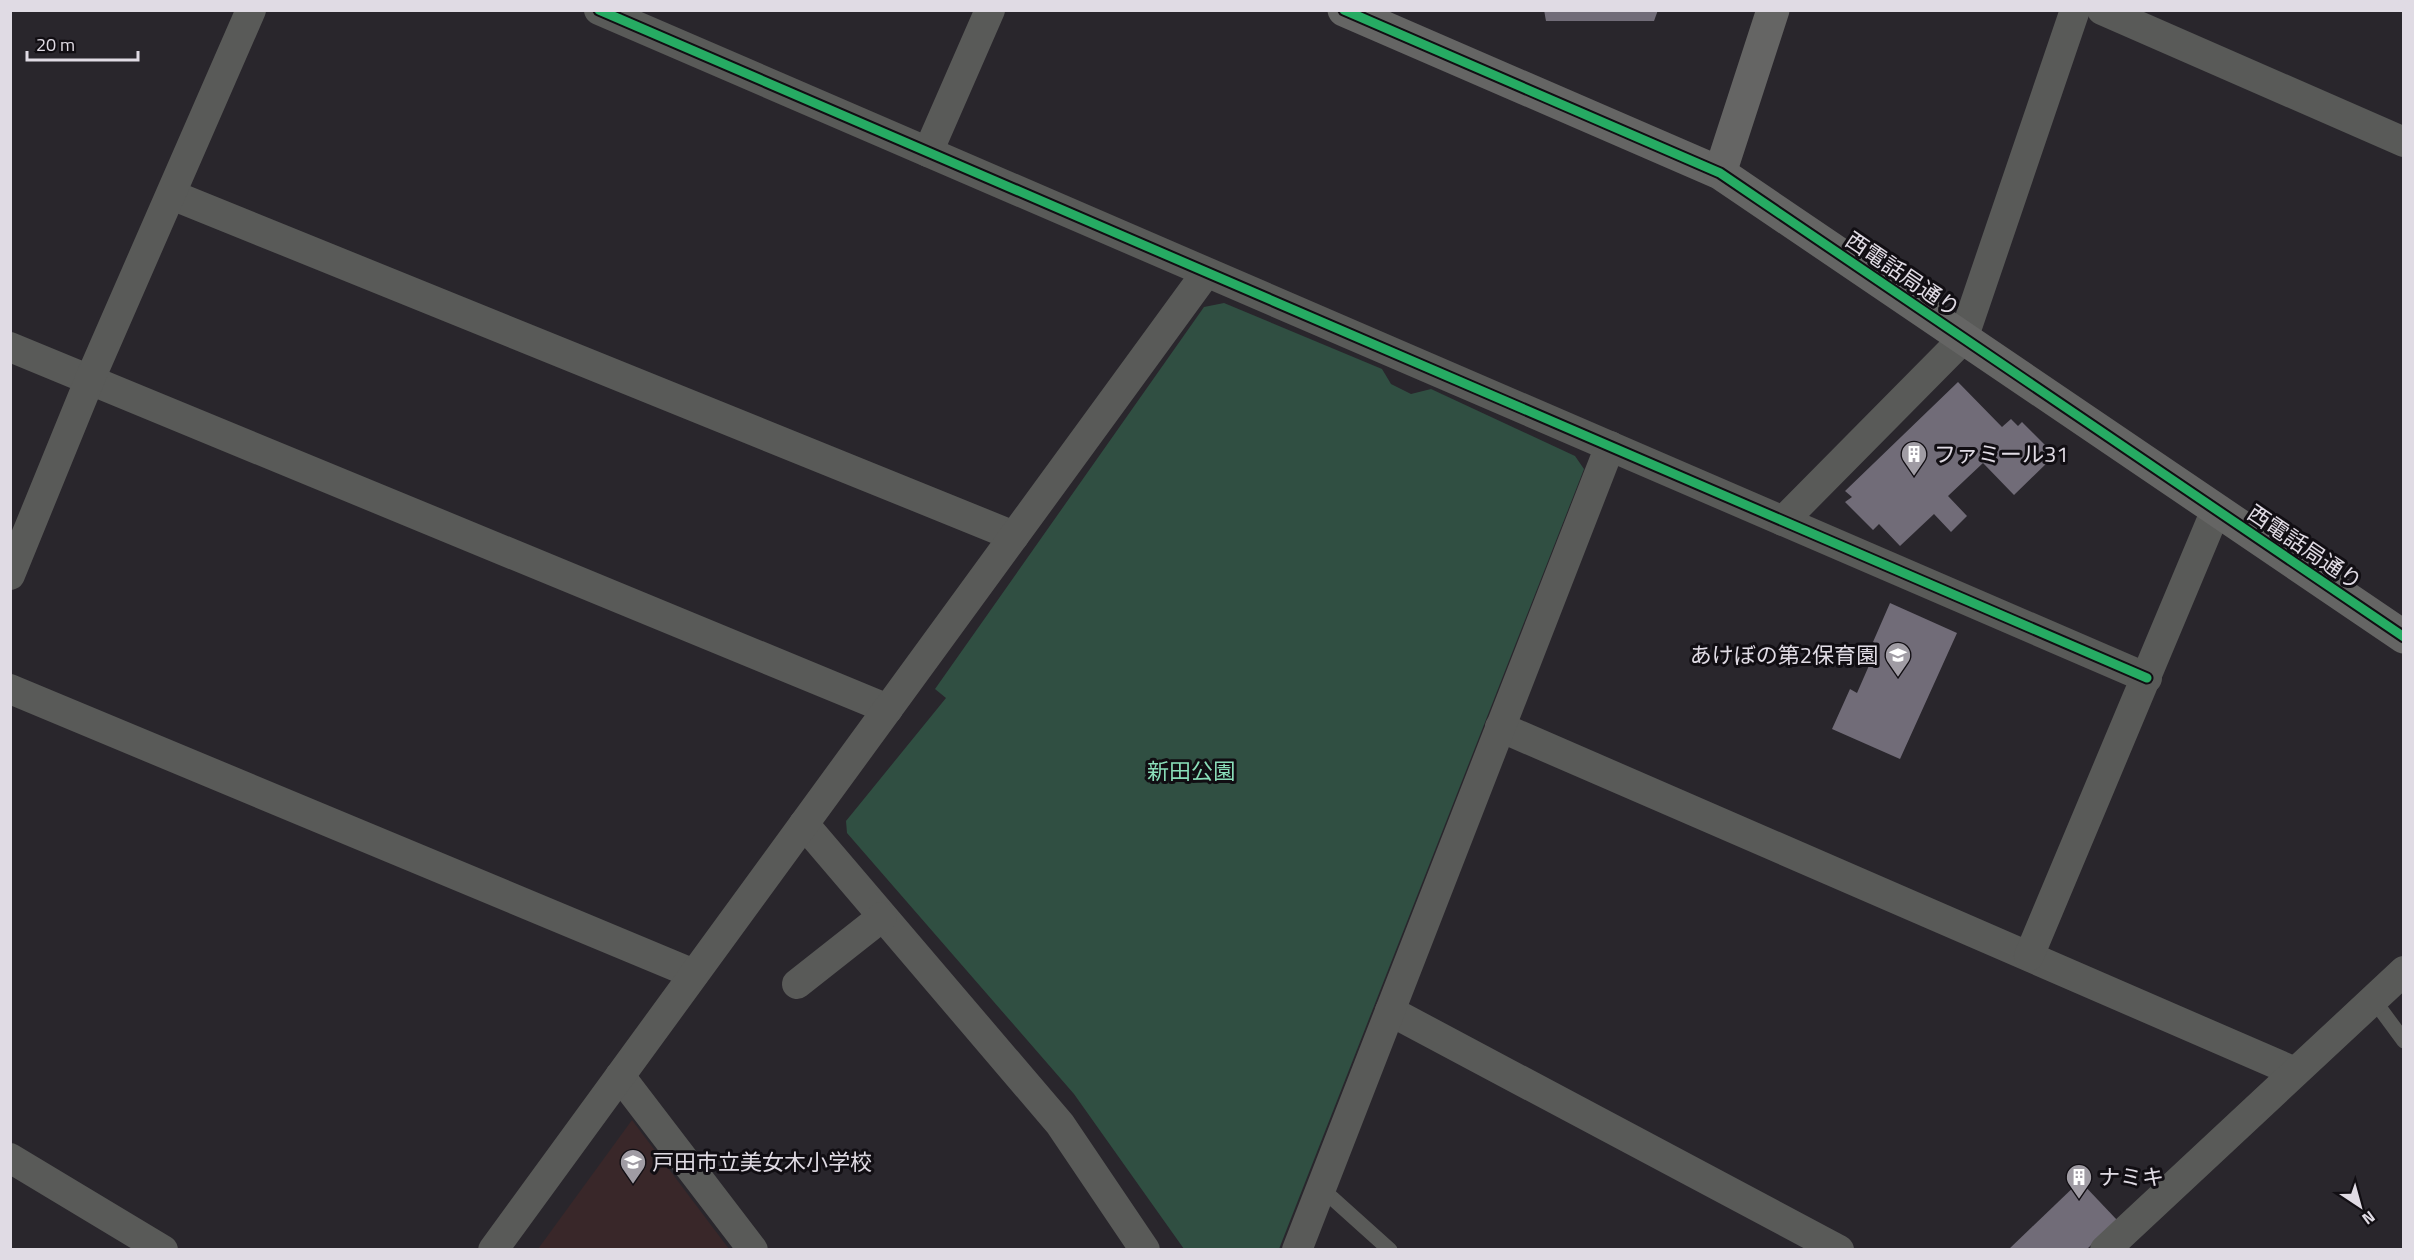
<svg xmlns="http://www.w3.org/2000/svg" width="2414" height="1260" font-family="'Titillium Web','Noto Sans JP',sans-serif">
<rect width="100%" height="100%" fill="#29262c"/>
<!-- education -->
<path fill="#392729" d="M632,1120l97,129h-191z"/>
<!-- green -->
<path fill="#304f42" d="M1224,303l158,66 9,15 20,10 20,-5 144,67 9,13 -305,780h-95l-110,-155 -227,-261 -1,-12 100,-123 -11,-9 269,-382z"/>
<!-- building -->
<g fill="#716c78">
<path d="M1544,10h114l-4,11h-108z"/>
<path d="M1958,382l44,45 9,-8 7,7 4,-4 27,27 -5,5 6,6 -36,35 -31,-32 -35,33 19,20 -16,16 -17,-18 -34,32 -21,-22 -6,6 -28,-28 7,-5 -7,-6z"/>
<path d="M1890,603l67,30 -57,126 -68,-30 18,-40 7,4 21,-48 -5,-3z"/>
<path d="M2080,1181l37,39 -31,30h-78z"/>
</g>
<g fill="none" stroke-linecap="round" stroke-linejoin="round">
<!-- lane -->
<g stroke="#595a58" stroke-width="15">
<path d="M2373,999l31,42"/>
<path d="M1321,1188l69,62"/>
</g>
<!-- street -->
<g stroke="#595a58" stroke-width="30">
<path d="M599,10l1548,668"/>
<path d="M2102,10l302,132"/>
<path d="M928,152l62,-142"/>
<path d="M172,195l842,341"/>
<path d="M10,347l878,362"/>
<path d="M1783,521l180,-182 112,-329"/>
<path d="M10,575l80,-196 161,-369"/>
<path d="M10,689l684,285"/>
<path d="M1500,727l795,345"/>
<path d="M804,824l256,300 85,126"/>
<path d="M2029,956l187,-446"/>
<path d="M797,984l85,-67"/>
<path d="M1390,1011l449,239"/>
<path d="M620,1076l133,174"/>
<path d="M10,1158l153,92"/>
<path d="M493,1250l713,-977"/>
<path d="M1297,1250l313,-804"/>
<path d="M2105,1250l299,-279"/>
</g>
<!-- secondary -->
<g stroke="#656564" stroke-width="33">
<path d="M1344,10l376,163 684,464"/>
<path d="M1720,173l53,-163"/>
</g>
<!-- cycleway casing -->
<g stroke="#110e13" stroke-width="13">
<g id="cycleway">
<path d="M599,10l1548,668"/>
<path d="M1344,10l376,163 684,464"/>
</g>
</g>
<!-- cycleway -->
<use href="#cycleway" stroke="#26ab63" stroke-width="9"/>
</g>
<!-- icons -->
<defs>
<g id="building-pin" transform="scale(1.35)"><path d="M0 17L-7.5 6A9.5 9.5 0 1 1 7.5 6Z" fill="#a09ca4" stroke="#110e13"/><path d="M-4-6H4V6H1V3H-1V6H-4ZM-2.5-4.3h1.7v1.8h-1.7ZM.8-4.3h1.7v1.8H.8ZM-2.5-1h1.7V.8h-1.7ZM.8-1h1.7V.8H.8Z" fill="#fff"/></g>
<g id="school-pin" transform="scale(1.35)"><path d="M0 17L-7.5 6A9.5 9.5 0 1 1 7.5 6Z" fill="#a09ca4" stroke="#110e13"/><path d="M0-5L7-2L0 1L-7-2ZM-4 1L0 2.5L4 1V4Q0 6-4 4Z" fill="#fff"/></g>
</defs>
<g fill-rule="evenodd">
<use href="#building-pin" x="1914" y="454"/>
<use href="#school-pin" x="1898" y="655"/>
<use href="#school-pin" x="633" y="1162"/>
<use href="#building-pin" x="2079" y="1177"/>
</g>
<g text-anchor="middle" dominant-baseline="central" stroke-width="6" stroke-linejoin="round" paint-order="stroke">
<!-- street labels -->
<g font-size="22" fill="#e0dbe4" stroke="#110e13">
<text transform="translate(1903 274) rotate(34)">西電話局通り</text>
<text transform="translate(2305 547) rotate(34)">西電話局通り</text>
</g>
<!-- poi labels -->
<g font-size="22" fill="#e0dbe4" stroke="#110e13" text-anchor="start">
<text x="1934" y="454">ファミール31</text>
<text x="1878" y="655" text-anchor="end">あけぼの第2保育園</text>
<text x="652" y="1162">戸田市立美女木小学校</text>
<text x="2098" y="1177">ナミキ</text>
</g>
<!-- park labels -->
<g font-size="22" fill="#8adeb9" stroke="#110e13">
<text x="1191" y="771">新田公園</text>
</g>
</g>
<!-- border -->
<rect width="2414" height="1260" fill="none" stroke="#e0dbe4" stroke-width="24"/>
<!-- north arrow -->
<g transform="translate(2360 1206) rotate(144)" stroke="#110e13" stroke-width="4.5" paint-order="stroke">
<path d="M0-4.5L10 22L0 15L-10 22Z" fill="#e0dbe4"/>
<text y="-9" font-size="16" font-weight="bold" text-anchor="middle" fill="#e0dbe4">N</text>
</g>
<!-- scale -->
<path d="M27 51v9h111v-9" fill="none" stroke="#e0dbe4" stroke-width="3"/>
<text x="36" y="51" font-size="18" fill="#e0dbe4" stroke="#110e13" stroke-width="4.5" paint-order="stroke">20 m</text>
</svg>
